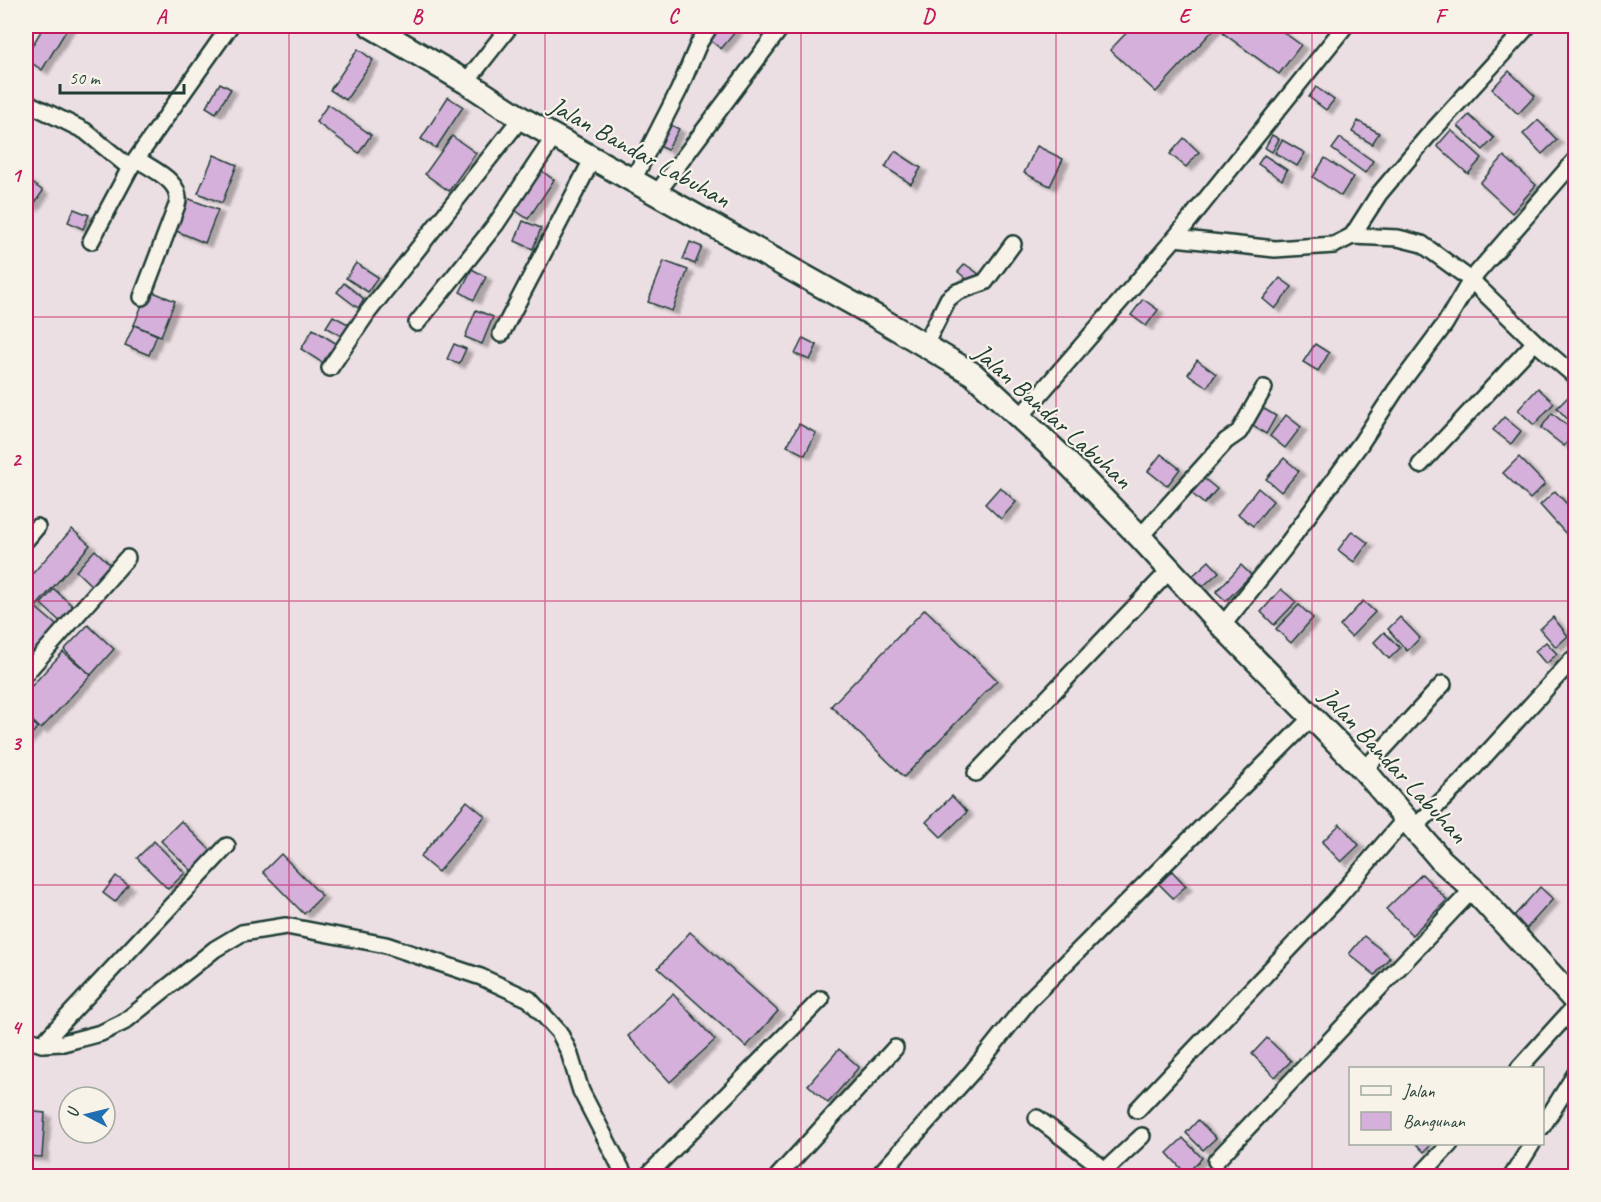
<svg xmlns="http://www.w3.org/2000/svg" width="1601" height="1202" font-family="Caveat,sans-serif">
<defs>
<filter id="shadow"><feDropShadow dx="6" dy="4" stdDeviation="1.5" flood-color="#0004"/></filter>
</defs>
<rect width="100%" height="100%" fill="#ecdfe4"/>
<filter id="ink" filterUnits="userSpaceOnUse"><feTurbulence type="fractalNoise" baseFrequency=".0167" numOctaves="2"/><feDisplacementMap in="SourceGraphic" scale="12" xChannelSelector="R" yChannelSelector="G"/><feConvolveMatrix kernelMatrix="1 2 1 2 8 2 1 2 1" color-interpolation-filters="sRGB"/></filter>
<g filter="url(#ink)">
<!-- building -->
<g fill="#d4b0db" stroke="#1f3d34" stroke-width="1.5" filter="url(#shadow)">
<path d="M44,26h25l-27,44 -16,-11v-3z"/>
<path d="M714,26h15l7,5 -15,18 -16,-13z"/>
<path d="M1133,26h84l-61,66 -46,-42z"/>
<path d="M1228,26h47l26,19 -22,29 -56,-41z"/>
<path d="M358,49l15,11 -27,40 -16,-10z"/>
<path d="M1509,71l26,25 -17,18 -26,-25z"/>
<path d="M220,83l11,6 -15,24 -10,-6z"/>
<path d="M1316,87l18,13 -8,10 -17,-13z"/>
<path d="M448,97l15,10 -27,41 -15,-9z"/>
<path d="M328,104l43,31 -12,18 -43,-31z"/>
<path d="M1469,115l25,23 -11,12 -25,-24z"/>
<path d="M1538,120l19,20 -15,14 -19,-20z"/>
<path d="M1358,121l21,12 -7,11 -20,-12z"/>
<path d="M665,122l14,7 -12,21 -13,-7z"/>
<path d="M1451,130l31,28 -14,16 -31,-28z"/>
<path d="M1272,135l7,4 -7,13 -7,-4z"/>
<path d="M452,136l24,17 -27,38 -24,-17z"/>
<path d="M1184,138l15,14 -13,15 -16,-13z"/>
<path d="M1340,138l33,23 -8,12 -33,-24z"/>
<path d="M1282,140l23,13 -8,13 -22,-13z"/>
<path d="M1037,146l26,13 -13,27 -26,-13z"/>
<path d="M895,151l26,17 -10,16 -26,-17z"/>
<path d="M214,155l23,10 -15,38 -24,-10z"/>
<path d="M1264,155l23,15 -5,10 -24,-16z"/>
<path d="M1504,156l32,29 -24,28 -32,-30z"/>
<path d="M1325,158l28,19 -12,19 -28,-19z"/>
<path d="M539,169l15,11 -26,39 -16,-11z"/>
<path d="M27,179l16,12 -11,16 -6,-5z"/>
<path d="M187,198l31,12 -13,33 -31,-13z"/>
<path d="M74,209l15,6 -6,14 -15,-7z"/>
<path d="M523,221l18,7 -8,21 -18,-8z"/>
<path d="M690,242l12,5 -7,17 -12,-5z"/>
<path d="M664,261l24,9 -16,41 -24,-9z"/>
<path d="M356,263l22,14 -10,15 -22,-14z"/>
<path d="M965,264l15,11 -7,9 -15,-12z"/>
<path d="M472,269l14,8 -12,23 -14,-8z"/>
<path d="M1280,278l12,9 -17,22 -12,-10z"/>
<path d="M344,283l20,16 -6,9 -21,-16z"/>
<path d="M148,290l27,11 -14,35 -27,-11z"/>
<path d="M1143,299l15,11 -12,16 -15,-11z"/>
<path d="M476,310l17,7 -11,27 -17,-7z"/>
<path d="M333,316l17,9 -7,12 -17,-10z"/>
<path d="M134,325l23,10 -8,20 -24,-10z"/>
<path d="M313,329l24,15 -13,20 -23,-15z"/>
<path d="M803,338l14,7 -7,15 -15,-6z"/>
<path d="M454,344l12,5 -7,15 -12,-5z"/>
<path d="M1315,344l14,9 -11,18 -15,-9z"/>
<path d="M1197,360l19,14 -9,13 -19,-13z"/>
<path d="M1538,388l16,15 -20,22 -16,-15z"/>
<path d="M1572,393l4,4v25l-3,3 -16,-17z"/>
<path d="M1256,404l20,12 -10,18 -20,-12z"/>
<path d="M1552,413l23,19 -11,14 -23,-18z"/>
<path d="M1286,415l15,12 -16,21 -15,-12z"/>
<path d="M1504,417l17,14 -10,13 -18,-14z"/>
<path d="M799,424l17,9 -11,22 -18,-9z"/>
<path d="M1161,454l19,15 -13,17 -19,-15z"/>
<path d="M1519,457l26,27 -15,15 -27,-26z"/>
<path d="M1284,458l15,13 -18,21 -15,-13z"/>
<path d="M1201,476l16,13 -13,15 -15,-13z"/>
<path d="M1000,487l16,15 -15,17 -16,-15z"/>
<path d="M1258,488l15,13 -20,25 -15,-12z"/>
<path d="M1555,491l21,23v14l-9,7 -27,-30z"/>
<path d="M72,529l18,16 -64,73v-37z"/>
<path d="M1352,531l16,12 -14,19 -16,-12z"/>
<path d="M95,550l18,17 -19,21 -18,-17z"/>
<path d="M1209,561l10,11 -20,18 -10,-11z"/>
<path d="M1241,565l10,10 -25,26 -10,-9z"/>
<path d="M54,589l25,23 -13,15 -25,-23z"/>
<path d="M1281,589l15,13 -22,23 -13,-13z"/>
<path d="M1363,601l12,11 -24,25 -11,-11z"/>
<path d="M1299,605l14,13 -22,25 -15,-14z"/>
<path d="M35,607l27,23 -36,36v-47z"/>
<path d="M925,609l72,71 -93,97 -73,-71z"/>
<path d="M1400,617l20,21 -13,13 -19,-22z"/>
<path d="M1553,617l15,19 -12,11 -16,-18z"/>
<path d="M88,625l26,24 -23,26 -27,-25z"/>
<path d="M1384,632l16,16 -11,11 -15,-17z"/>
<path d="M1546,642l11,12 -11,10 -11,-13z"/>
<path d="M63,652l28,23 -50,54 -15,-14v-23z"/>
<path d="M26,719l12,8 -12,13z"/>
<path d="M952,796l15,16 -26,25 -15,-15z"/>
<path d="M467,801l18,15 -47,56 -18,-15z"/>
<path d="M181,821l33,33 -19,20 -34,-33z"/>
<path d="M1340,824l19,21 -18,17 -19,-20z"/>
<path d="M154,841l31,32 -17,16 -31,-31z"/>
<path d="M281,854l41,42 -18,18 -41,-42z"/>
<path d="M1172,871l14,15 -13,12 -14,-14z"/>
<path d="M1422,874l25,26 -35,35 -26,-26z"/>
<path d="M116,876l12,9 -13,17 -12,-9z"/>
<path d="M1540,887l13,12 -27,30 -13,-12z"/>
<path d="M690,932l88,79 -32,36 -88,-79z"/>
<path d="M1364,936l26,21 -15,18 -26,-21z"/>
<path d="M673,994l42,46 -45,42 -42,-46z"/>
<path d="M1267,1038l24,23 -16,16 -23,-23z"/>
<path d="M839,1049l20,18 -31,36 -20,-18z"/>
<path d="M26,1111l19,2 -3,44 -16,-1z"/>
<path d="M1198,1120l18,18 -13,12 -17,-17z"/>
<path d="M1183,1138l19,20 -16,16 -19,-21z"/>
<path d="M1416,1144h16l-8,8z"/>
</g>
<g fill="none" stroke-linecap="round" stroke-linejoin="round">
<!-- street casing -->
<g stroke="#1f3d34" stroke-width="20">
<g id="street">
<path d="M466,82l44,-56"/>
<path d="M26,102l59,29 45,37 100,-142"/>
<path d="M137,159c16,11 47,23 40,46l-35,92"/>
<path d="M633,180l46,-90 20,-47 11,-17"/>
<path d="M657,193l125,-167"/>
<path d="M1352,236l27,-42 47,-56 102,-112"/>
<path d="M1175,238l100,11 59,-4 18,-9 46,2 24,6 49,36 64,62 41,35"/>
<path d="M91,241l39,-73"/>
<path d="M417,323l79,-99 58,-87"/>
<path d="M501,334l92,-176"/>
<path d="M925,345l23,-46 9,-7 28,-10 28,-38"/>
<path d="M330,368l38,-56 153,-194"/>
<path d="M1020,417l155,-179 170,-212"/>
<path d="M1420,465l115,-123"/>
<path d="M1140,537l86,-96 13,-9 25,-44"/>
<path d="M26,540l11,-13"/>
<path d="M1222,626l61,-76 78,-107 34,-52 50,-67 26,-44 105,-121"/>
<path d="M26,673l101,-115"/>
<path d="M1364,770l79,-86"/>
<path d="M976,773l194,-203"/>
<path d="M1414,828l47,-46 112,-123"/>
<path d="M26,1039l16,5 21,-1 38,-10 23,-11 91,-73 27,-16 44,-7 100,19 95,32 48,22 30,33 10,20 12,39 44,85"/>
<path d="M42,1044l185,-198"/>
<path d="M1519,1068l57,-63"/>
<path d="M1137,1110l197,-208 72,-84"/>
<path d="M1037,1118l67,51"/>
<path d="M1542,1127l34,-54"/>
<path d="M1216,1161l257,-272"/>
<path d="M647,1176l174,-177"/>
<path d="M778,1176l117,-128"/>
<path d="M878,1176l94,-104 59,-74 280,-280"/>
<path d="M1099,1176l43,-40"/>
<path d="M1420,1176l30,-32"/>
<path d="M1512,1176l20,-32"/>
</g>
</g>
<!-- secondary casing -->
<g stroke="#1f3d34" stroke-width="27">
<path id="secondary" d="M371,26l95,56 55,36 356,199 96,57 84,78 83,85 82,89 142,144 77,90 32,29 103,113"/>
</g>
<!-- street -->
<use href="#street" stroke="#f7f3e8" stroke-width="15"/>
<!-- secondary -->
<use href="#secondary" stroke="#f7f3e8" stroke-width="22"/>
</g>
</g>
<!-- grid -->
<path fill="none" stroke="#c2185b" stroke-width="1.5" stroke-opacity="0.55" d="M289,26v1150M545,26v1150M801,26v1150M1056,26v1150M1312,26v1150M26,317h1550M26,601h1550M26,885h1550"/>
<g text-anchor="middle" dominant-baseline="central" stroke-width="4.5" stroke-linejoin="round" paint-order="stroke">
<!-- street labels -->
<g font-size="26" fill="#1f3d34" stroke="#f7f3e8">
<text transform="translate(640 152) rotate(29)">Jalan Bandar Labuhan</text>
<text transform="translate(1053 416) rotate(42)">Jalan Bandar Labuhan</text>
<text transform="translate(1394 765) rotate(47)">Jalan Bandar Labuhan</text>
</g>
</g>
<!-- margin -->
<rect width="1601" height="1202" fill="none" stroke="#f7f3e8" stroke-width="66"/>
<!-- legend -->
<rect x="1349" y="1067" width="195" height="78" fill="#f7f3e8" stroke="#a1aaa0" stroke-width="1.5"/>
<rect x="1361" y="1086" width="30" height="9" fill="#f7f3e8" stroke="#a1aaa0" stroke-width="1.5"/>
<text x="1403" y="1097" font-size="18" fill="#1f3d34">Jalan</text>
<rect x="1361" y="1112" width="30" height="18" fill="#d4b0db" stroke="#a1aaa0" stroke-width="1.5"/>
<text x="1403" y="1127" font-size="18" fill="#1f3d34">Bangunan</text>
<!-- north arrow -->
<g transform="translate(87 1115) rotate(277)"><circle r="28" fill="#f7f3e8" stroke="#a1aaa0" stroke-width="1.5"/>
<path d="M0-4.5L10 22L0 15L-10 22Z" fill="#1f6fb2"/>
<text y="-9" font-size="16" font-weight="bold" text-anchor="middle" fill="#1f3d34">U</text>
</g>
<!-- scale -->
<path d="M60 84v9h124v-9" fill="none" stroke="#1f3d34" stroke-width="3"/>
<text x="69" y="84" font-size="18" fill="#1f3d34" stroke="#f7f3e8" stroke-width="4.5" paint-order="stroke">50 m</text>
<rect x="33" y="33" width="1535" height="1136" fill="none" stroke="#c2185b" stroke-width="2"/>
<g font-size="20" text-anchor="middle" font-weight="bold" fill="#c2185b">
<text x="161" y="23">A</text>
<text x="417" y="23">B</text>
<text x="673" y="23">C</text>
<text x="928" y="23">D</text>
<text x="1184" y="23">E</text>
<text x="1440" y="23">F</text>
<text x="16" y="182">1</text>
<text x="16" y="466">2</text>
<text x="16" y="750">3</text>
<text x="16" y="1034">4</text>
</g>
</svg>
